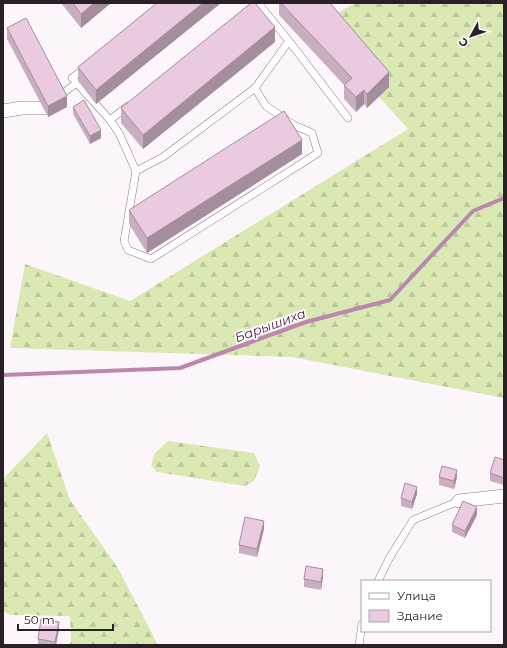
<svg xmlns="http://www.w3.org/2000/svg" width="507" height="648" font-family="Montserrat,sans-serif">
<defs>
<pattern id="forest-firs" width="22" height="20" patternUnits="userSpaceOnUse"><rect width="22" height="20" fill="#dae9b3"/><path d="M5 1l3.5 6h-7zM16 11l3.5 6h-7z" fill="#bbc89a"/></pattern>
</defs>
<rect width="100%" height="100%" fill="#fcf6fa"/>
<!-- forest -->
<g fill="url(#forest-firs)">
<path d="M355,3h149v395l-212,-41 -282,-9 15,-84 105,37 278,-172 -93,-103z"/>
<path d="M47,433l23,67 48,68 40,77h-89l2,-3 -1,-26 -60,-1 -7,-4v-132z"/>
<path d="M168,441l86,12 6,13 -6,15 -9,5 -88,-14 -6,-7 4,-12z"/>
</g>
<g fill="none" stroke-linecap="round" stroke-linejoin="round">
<!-- stream -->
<path stroke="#bb87ad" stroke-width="4" d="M3,375l177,-7 126,-46 84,-22 83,-89 31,-13"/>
<!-- lane casing -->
<g stroke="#94778b" stroke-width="8">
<g id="lane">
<path d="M258,3l31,38 59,77"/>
<path d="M85,68l-13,10 38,42 9,13 17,38 -12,70 4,9 23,9 167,-106 -6,-20 -18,-8 -28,-19 -11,-18"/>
<path d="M60,95l17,-12"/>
<path d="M110,120l18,-14"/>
<path d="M136,171l27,-14 92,-69 34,-47"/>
<path d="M378,581l12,-24 23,-37 46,-19"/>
<path d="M359,645l3,-21"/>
</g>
</g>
<!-- street casing -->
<g stroke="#94778b" stroke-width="14">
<g id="street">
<path d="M3,111l19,-3h21"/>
<path d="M459,501l45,-5"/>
</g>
</g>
<!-- lane -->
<use href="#lane" stroke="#fff" stroke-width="7"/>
<!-- street -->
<use href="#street" stroke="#fff" stroke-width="13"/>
</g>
<!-- wall -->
<g fill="#c9aec1">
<path d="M61,3h50l-30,25z"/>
<path d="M157,3h64l-125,101 -18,-23v-14z"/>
<path d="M279,3h51l59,84 -22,21 -3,-4 -8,8 -12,-13v-14l-65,-70z"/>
<path d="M7,28l60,79 -19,10 -41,-78z"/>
<path d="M275,42l-132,107 -22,-26v-15z"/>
<path d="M73,107l28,31 -11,6 -17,-30z"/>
<path d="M302,154l-155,99 -18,-29v-14z"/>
<path d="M504,460v25l-14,-4v-8z"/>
<path d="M439,477h18l-3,12 -15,-4z"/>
<path d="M417,494l-5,15 -11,-3v-8z"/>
<path d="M477,515l-12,23 -13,-6v-7z"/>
<path d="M264,529l-7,28 -18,-4v-8z"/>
<path d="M323,577l-2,13 -17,-3v-8z"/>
<path d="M59,629l-3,16h-18v-6z"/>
</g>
<!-- shaded-wall -->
<g fill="#a48d9d">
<path d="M94,3h17l-30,25v-14z"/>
<path d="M203,3h18l-125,101v-14z"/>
<path d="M275,27v15l-132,107v-14z"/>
<path d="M389,72v15l-22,21v-14z"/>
<path d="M364,90v14l-8,8v-15z"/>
<path d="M67,96v11l-19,10v-11z"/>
<path d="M101,130v8l-11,6v-8z"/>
<path d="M302,140v14l-155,99v-15z"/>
<path d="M457,470v7l-3,12v-8z"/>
<path d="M417,487v7l-5,15v-7z"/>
<path d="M477,507v8l-12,23v-7z"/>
<path d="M264,521v8l-7,28v-8z"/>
<path d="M323,569v8l-2,13v-8z"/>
<path d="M59,622v7l-3,16h-1z"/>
</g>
<!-- building -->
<g fill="#eacae0" stroke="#a48d9d">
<path d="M73,3h21l-13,11z"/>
<path d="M157,3h46l-107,87 -18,-23z"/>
<path d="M251,3h4l20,24 -132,108 -22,-27z"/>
<path d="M281,3h49l59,69 -22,22 -3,-4 -8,7 -12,-12 8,-7z"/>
<path d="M26,18l41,78 -19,10 -41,-78z"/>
<path d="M84,100l17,30 -11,6 -17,-29z"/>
<path d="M284,111l18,29 -155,98 -18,-28z"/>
<path d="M495,457l9,3v18l-14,-5z"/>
<path d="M442,466l15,4 -3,11 -15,-4z"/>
<path d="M405,483l12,4 -5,15 -11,-4z"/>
<path d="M463,501l14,6 -12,24 -13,-6z"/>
<path d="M245,517l19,4 -7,28 -18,-4z"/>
<path d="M306,566l17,3 -2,13 -17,-3z"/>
<path d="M41,619l18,3 -4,20 -17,-3z"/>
</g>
<g text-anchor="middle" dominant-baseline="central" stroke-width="3.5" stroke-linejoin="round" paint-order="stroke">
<!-- water labels -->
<g font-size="13" font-style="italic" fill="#531546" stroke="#fff">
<text transform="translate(270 325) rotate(-20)">Барышиха</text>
</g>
</g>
<!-- border -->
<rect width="507" height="648" fill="none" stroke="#2b2028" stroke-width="8"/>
<!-- legend -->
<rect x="361" y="580" width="130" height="52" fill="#ffffff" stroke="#aaa6a9"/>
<rect x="369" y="593" width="20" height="6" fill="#ffffff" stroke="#aaa6a9"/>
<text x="397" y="600" font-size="12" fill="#2b2028">Улица</text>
<rect x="369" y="610" width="20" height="12" fill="#eacae0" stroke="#aaa6a9"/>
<text x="397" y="620" font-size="12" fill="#2b2028">Здание</text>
<!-- north arrow -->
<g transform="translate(471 36) rotate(230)" stroke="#ffffff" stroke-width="3" paint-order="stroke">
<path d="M0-3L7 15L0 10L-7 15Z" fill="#2b2028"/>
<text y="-6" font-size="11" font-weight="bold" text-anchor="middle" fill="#2b2028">С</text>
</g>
<!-- scale -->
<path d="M18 624v6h95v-6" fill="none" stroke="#2b2028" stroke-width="2"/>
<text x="24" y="624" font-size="12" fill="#2b2028" stroke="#ffffff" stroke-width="3" paint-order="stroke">50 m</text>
</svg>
